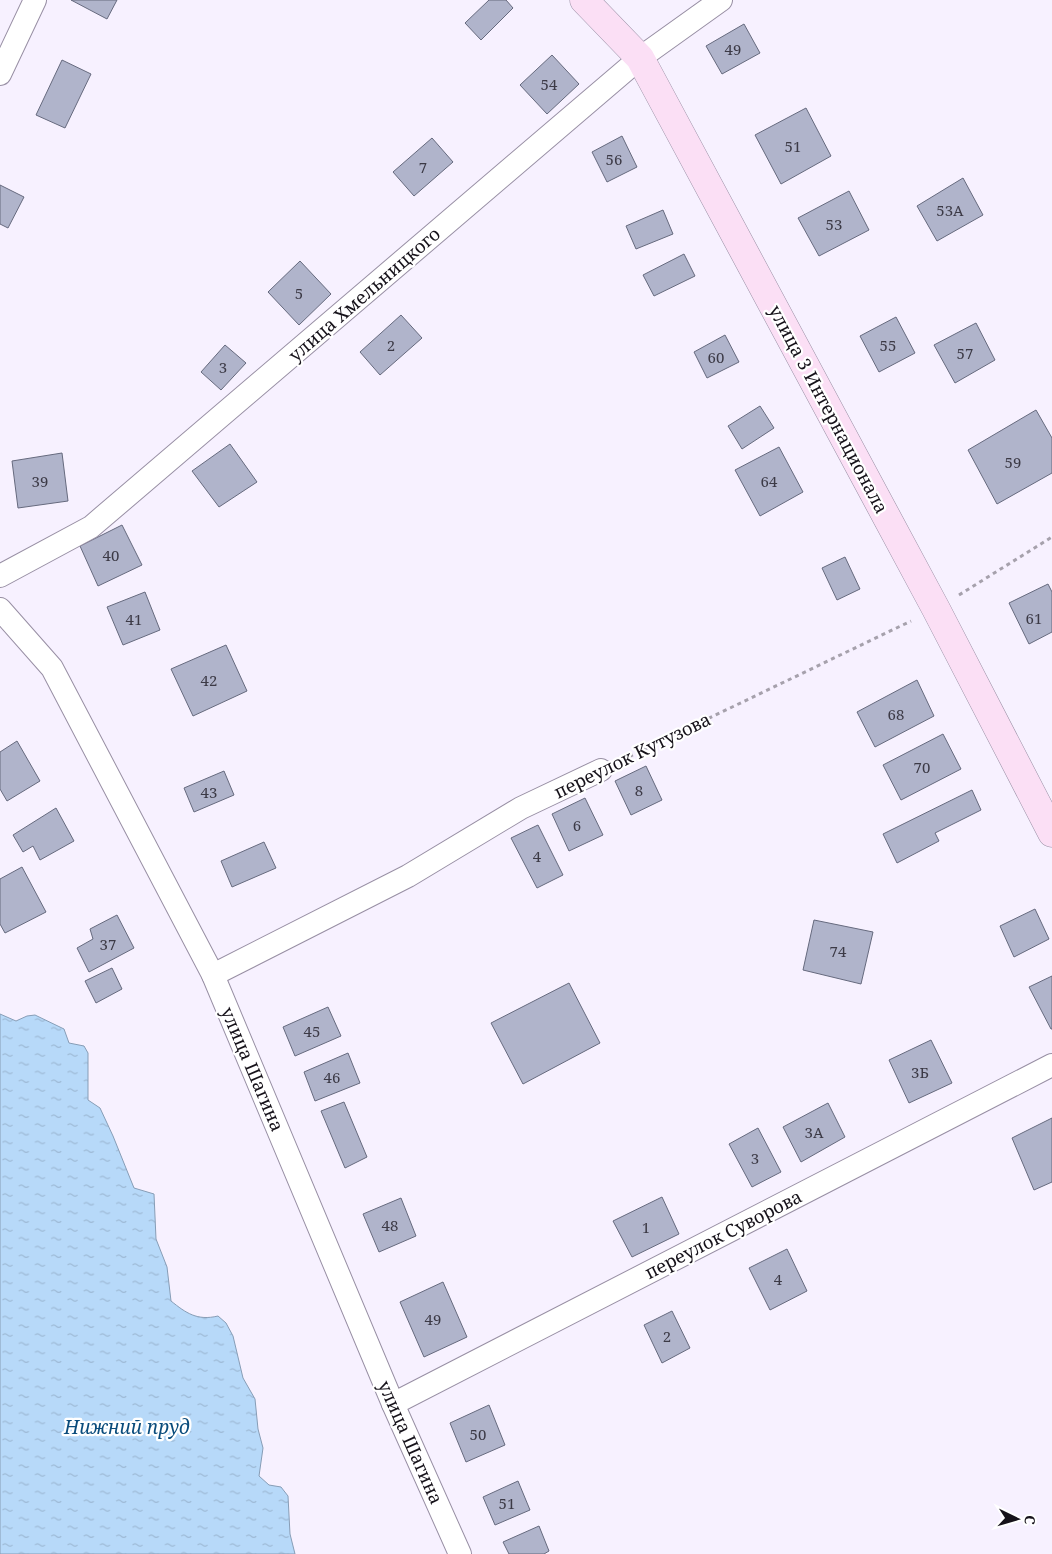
<svg xmlns="http://www.w3.org/2000/svg" width="1052" height="1554" font-family="'Noto Serif',serif">
<defs>
<pattern id="water-ripples" width="26" height="14" patternUnits="userSpaceOnUse" patternTransform="scale(1.25)"><rect width="26" height="14" fill="#b7d9f9"/><path d="M2 4q2-2 4 0t4 0M15 11q2-2 4 0t4 0" fill="none" stroke="#9db9d5"/></pattern>
</defs>
<rect width="100%" height="100%" fill="#f7f1ff"/>
<!-- water -->
<path fill="url(#water-ripples)" stroke="#879db6" d="M0,1014l16,7 11,-5 8,-1 29,14 5,14 15,3 4,7v47l12,8 13,28 21,52 20,6 2,45 11,28 4,34c15,12 26,20 47,15l8,7 7,13 10,42 12,21 3,30 5,19 -4,28 10,9 12,2 7,9 2,38 5,20h-295z"/>
<!-- building -->
<g fill="#b0b4cb" stroke="#666a7e">
<path d="M71,0h46l-10,19z"/>
<path d="M489,0h17l7,8 -32,32 -16,-17z"/>
<path d="M744,24l16,29 -38,21 -16,-28z"/>
<path d="M552,55l27,29 -32,30 -27,-29z"/>
<path d="M62,60l29,14 -26,54 -29,-13z"/>
<path d="M806,108l25,48 -50,28 -26,-49z"/>
<path d="M622,136l15,31 -30,15 -15,-30z"/>
<path d="M432,138l21,24 -39,34 -21,-24z"/>
<path d="M963,178l20,37 -46,26 -20,-35z"/>
<path d="M0,185l24,12 -16,31 -8,-4z"/>
<path d="M849,191l20,39 -50,26 -21,-38z"/>
<path d="M663,210l10,24 -37,15 -10,-23z"/>
<path d="M684,254l11,22 -41,20 -11,-21z"/>
<path d="M300,261l31,33 -32,31 -31,-33z"/>
<path d="M401,315l21,23 -42,37 -20,-23z"/>
<path d="M896,317l19,36 -36,19 -19,-36z"/>
<path d="M976,323l19,37 -40,23 -21,-38z"/>
<path d="M725,335l14,27 -32,16 -13,-26z"/>
<path d="M225,345l21,18 -25,27 -20,-18z"/>
<path d="M760,406l14,22 -32,21 -14,-23z"/>
<path d="M1036,410l16,28v35l-55,31 -29,-54z"/>
<path d="M230,444l27,38 -38,25 -27,-36z"/>
<path d="M779,447l24,45 -43,24 -25,-46z"/>
<path d="M62,453l6,48 -50,7 -6,-47z"/>
<path d="M122,525l20,40 -44,21 -18,-40z"/>
<path d="M845,557l15,32 -23,11 -15,-32z"/>
<path d="M1048,584l4,8v40l-23,12 -20,-41z"/>
<path d="M145,592l15,38 -37,15 -16,-38z"/>
<path d="M226,645l21,46 -54,25 -22,-47z"/>
<path d="M917,680l17,36 -59,31 -18,-35z"/>
<path d="M943,734l18,35 -60,31 -18,-35z"/>
<path d="M17,741l23,40 -33,20 -7,-12v-37z"/>
<path d="M646,766l16,34 -31,15 -16,-34z"/>
<path d="M224,771l10,24 -40,17 -10,-24z"/>
<path d="M972,790l9,20 -46,23 4,8 -42,22 -14,-29z"/>
<path d="M585,798l18,37 -34,16 -17,-37z"/>
<path d="M56,808l18,33 -34,19 -7,-14 -10,6 -10,-17z"/>
<path d="M538,825l25,50 -26,13 -26,-50z"/>
<path d="M264,842l12,26 -44,19 -11,-26z"/>
<path d="M22,867l24,45 -41,21 -5,-9v-45z"/>
<path d="M1035,909l14,30 -35,18 -14,-31z"/>
<path d="M117,915l17,33 -45,24 -12,-24 16,-9 -3,-10z"/>
<path d="M814,920l59,12 -12,52 -58,-14z"/>
<path d="M112,968l10,21 -26,14 -11,-22z"/>
<path d="M1052,976v53h-1l-22,-42z"/>
<path d="M569,983l31,60 -77,41 -32,-61z"/>
<path d="M328,1007l13,29 -46,20 -12,-29z"/>
<path d="M931,1040l21,43 -43,20 -20,-43z"/>
<path d="M348,1053l12,30 -45,18 -11,-29z"/>
<path d="M344,1102l23,55 -22,11 -24,-57z"/>
<path d="M828,1103l17,34 -44,25 -18,-35z"/>
<path d="M1052,1118v64l-18,8 -22,-52z"/>
<path d="M758,1128l23,44 -29,15 -23,-43z"/>
<path d="M662,1197l17,37 -47,23 -19,-36z"/>
<path d="M401,1198l15,38 -37,16 -16,-38z"/>
<path d="M787,1249l20,42 -37,19 -21,-42z"/>
<path d="M443,1282l24,55 -43,20 -24,-55z"/>
<path d="M672,1311l18,37 -28,15 -18,-38z"/>
<path d="M489,1405l16,40 -39,17 -16,-39z"/>
<path d="M518,1481l12,29 -35,15 -12,-28z"/>
<path d="M539,1526l10,25 -5,3h-35l-6,-12z"/>
</g>
<g fill="none" stroke-linecap="round" stroke-linejoin="round">
<!-- street casing -->
<g stroke="#988fa4" stroke-width="24">
<g id="street">
<path d="M0,74l35,-74"/>
<path d="M0,576l91,-49 549,-469 81,-58"/>
<path d="M0,609l52,59 161,307 180,429 67,150"/>
<path d="M213,975l195,-99 113,-68 80,-38"/>
<path d="M393,1404l659,-339"/>
</g>
</g>
<!-- secondary casing -->
<g stroke="#988fa4" stroke-width="29">
<path id="secondary" d="M584,0l56,58 296,551 116,224"/>
</g>
<!-- path -->
<g stroke="#a6a1ac" stroke-width="3" stroke-dasharray="4 4" stroke-linecap="butt">
<path d="M959,595l93,-58"/>
<path d="M622,760l289,-139"/>
</g>
<!-- street -->
<use href="#street" stroke="#fff" stroke-width="22"/>
<!-- secondary -->
<use href="#secondary" stroke="#fbdff5" stroke-width="28"/>
</g>
<g text-anchor="middle" dominant-baseline="central" stroke-width="4.5" stroke-linejoin="round" paint-order="stroke">
<!-- number labels -->
<g font-size="15" fill="#3c3a46">
<text x="733" y="49">49</text>
<text x="549" y="84">54</text>
<text x="793" y="146">51</text>
<text x="614" y="159">56</text>
<text x="423" y="167">7</text>
<text x="950" y="210">53А</text>
<text x="834" y="224">53</text>
<text x="299" y="293">5</text>
<text x="391" y="345">2</text>
<text x="888" y="345">55</text>
<text x="965" y="353">57</text>
<text x="716" y="357">60</text>
<text x="223" y="367">3</text>
<text x="1013" y="462">59</text>
<text x="40" y="481">39</text>
<text x="769" y="481">64</text>
<text x="111" y="555">40</text>
<text x="1034" y="618">61</text>
<text x="134" y="619">41</text>
<text x="209" y="680">42</text>
<text x="896" y="714">68</text>
<text x="922" y="767">70</text>
<text x="639" y="790">8</text>
<text x="209" y="792">43</text>
<text x="577" y="825">6</text>
<text x="537" y="856">4</text>
<text x="108" y="944">37</text>
<text x="838" y="951">74</text>
<text x="312" y="1031">45</text>
<text x="920" y="1072">3Б</text>
<text x="332" y="1077">46</text>
<text x="814" y="1132">3А</text>
<text x="755" y="1158">3</text>
<text x="390" y="1225">48</text>
<text x="646" y="1227">1</text>
<text x="778" y="1279">4</text>
<text x="433" y="1319">49</text>
<text x="667" y="1336">2</text>
<text x="478" y="1434">50</text>
<text x="507" y="1503">51</text>
</g>
<!-- street labels -->
<g font-size="18" fill="#16121a" stroke="#fff">
<text transform="translate(364 294) rotate(-41)">улица Хмельницкого</text>
<text transform="translate(829 409) rotate(62)">улица 3 Интернационала</text>
<text transform="translate(632 755) rotate(-26)">переулок Кутузова</text>
<text transform="translate(253 1069) rotate(67)">улица Шагина</text>
<text transform="translate(723 1234) rotate(-27)">переулок Суворова</text>
<text transform="translate(411 1442) rotate(66)">улица Шагина</text>
</g>
<!-- water labels -->
<g font-size="19" font-style="italic" fill="#0a4c7c" stroke="#fff">
<text x="127" y="1427">Нижний пруд</text>
</g>
</g>
<!-- north arrow -->
<g transform="translate(1017 1519) rotate(95)" stroke="#ffffff" stroke-width="4" paint-order="stroke">
<path d="M0-4L9 19L0 12L-9 19Z" fill="#16121a"/>
<text y="-8" font-size="14" font-weight="bold" text-anchor="middle" fill="#16121a">С</text>
</g>
</svg>
